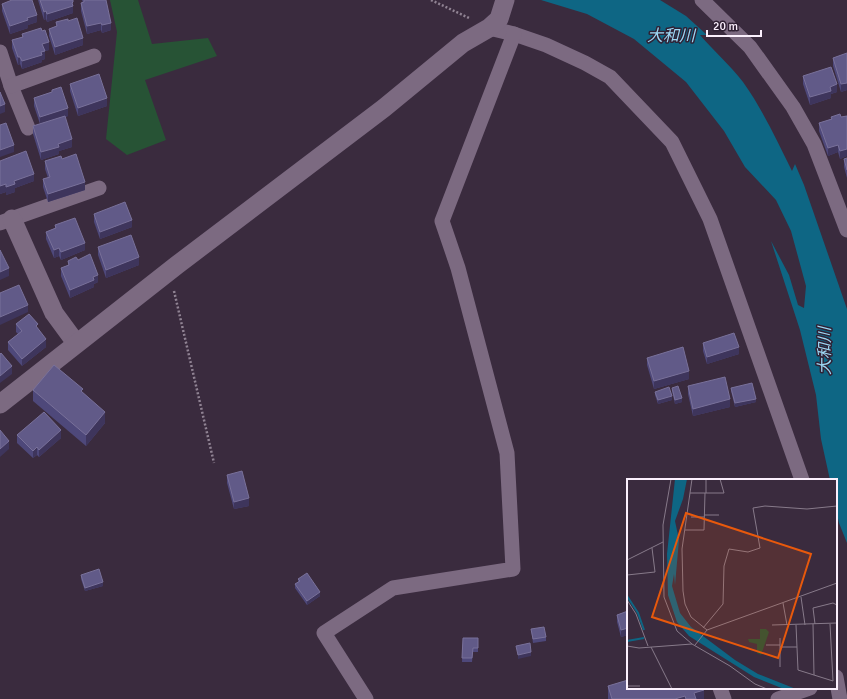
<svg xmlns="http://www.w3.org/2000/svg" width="847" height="699" font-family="Signika,'Noto Sans JP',sans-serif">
<rect width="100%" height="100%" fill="#3a2b3e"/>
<!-- green -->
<path fill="#275335" d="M110,0h28l14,44 56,-6 9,18 -72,24 21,60 -39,15 -21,-16 11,-107z"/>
<!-- water -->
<path fill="#0e6684" d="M541,0h119l26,16 21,19h-7c14,16 30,30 43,47 20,28 34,59 49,89l3,-7 9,21 43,124v234l-8,-20 -3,-14v-29h-6l-9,-41 -5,-44 -16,-65 -29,-89 18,34 9,30 6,3 2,-22 -15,-55 -15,-31 -31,-33 -21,-36 -38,-49 -52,-43 -47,-25z"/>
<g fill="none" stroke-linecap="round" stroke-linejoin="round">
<!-- path -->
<g stroke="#908393" stroke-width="2.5" stroke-dasharray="2 2" stroke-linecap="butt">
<path d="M431,0l38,18"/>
<path d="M174,291l40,172"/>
</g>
<!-- minor -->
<g stroke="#7c6a81" stroke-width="15">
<path d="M702,0l48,47 43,60 21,37 33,86"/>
<path d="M489,28l25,6 32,11 39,18 25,14 62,65 38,77 92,261"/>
<path d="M0,52l11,34 17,42"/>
<path d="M11,86l83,-30"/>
<path d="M0,223l99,-35"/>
<path d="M836,677l4,22"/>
<path d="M720,688l4,11"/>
<path d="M366,699l-42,-66 69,-45 120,-19 -6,-116 -49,-185 -16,-47 72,-187"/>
<path d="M778,699l32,-11"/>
</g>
<!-- tertiary -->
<g stroke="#7c6a81" stroke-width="19">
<path d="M12,219l42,94 22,30"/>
<path d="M0,404l177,-139 207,-157 79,-65 26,-15 10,-9 6,-19"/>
</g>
</g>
<!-- wall -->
<g fill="#4e487a">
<path d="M38,0h35v13l-26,9 -1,-3 -2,1z"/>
<path d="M82,0h24l5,30 -9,3 -1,-3 -14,4 -6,-23v-8h2z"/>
<path d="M2,4l35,18 -9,3v3l-18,6 -8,-23z"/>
<path d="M68,21l15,24 -28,10 -6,-19v-7l7,-3v-4z"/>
<path d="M22,34l27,16 -4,1v8l-3,1v2l-20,7 -2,-5 -2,1 -6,-17v-8l10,-3z"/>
<path d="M847,53v37l-6,2 -8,-26v-8z"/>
<path d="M803,76l34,16 -6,2v4l-21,7 -7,-21z"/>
<path d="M70,84l37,22 -29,10 -8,-25z"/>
<path d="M52,90l16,26 -3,1 7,30 -13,4v3l-18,6 -8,-26v-8l7,-2 -6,-18v-8l18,-6z"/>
<path d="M847,116v40l-7,3 -2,-7 -10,4 -9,-25v-8l12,-4v-2h10z"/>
<path d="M847,158v20l-3,-11v-8z"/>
<path d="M62,159l23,31 -37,12 -5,-15v-8l5,-1 -3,-9v-8z"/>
<path d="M0,161l34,20 -19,7v4l-9,3v-3l-6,2z"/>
<path d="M94,214l38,13 -32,12 -6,-17z"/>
<path d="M55,225l30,25 -24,10 -2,-4 -5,2 -8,-19v-7l9,-4z"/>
<path d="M98,247l41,18 -33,13 -8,-23z"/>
<path d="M78,260l20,22 -4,2v3l-24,11 -9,-22v-8l7,-3v-4z"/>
<path d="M16,324l22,4 8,19 -24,19 -14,-16v-8l10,-8 -2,-2z"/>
<path d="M703,343l36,11 -32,10 -4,-13z"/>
<path d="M647,358l42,21 -35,10 -7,-24z"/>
<path d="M688,386l42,21 -37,9 -5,-22z"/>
<path d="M672,388l10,14 -7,2 -3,-13z"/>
<path d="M731,388l25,14 -21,5 -4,-16z"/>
<path d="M33,390l50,3 22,30 -19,23 -53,-45z"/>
<path d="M655,392l17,8 -14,4 -3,-9z"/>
<path d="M17,435l44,3 -22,19 -2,-2 -4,3 -16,-15z"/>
<path d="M227,475l22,31 -15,3 -7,-26z"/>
<path d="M81,575l22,11 -18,5 -4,-12z"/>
<path d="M298,579l22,17 -13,9 -12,-17v-4l3,-2z"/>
<path d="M628,611v24l-7,2 -4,-15v-7z"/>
<path d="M531,629l15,8v4l-13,2z"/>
<path d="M463,638h15v14h-5l-1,10h-10z"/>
<path d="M608,686l96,13h-96z"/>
</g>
<!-- shaded-wall -->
<g fill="#3e355c">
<path d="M73,2v11l-26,9v-8z"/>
<path d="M46,11v8l-2,1v-8z"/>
<path d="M37,15v7l-9,3v3l-18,6v-8l17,-8z"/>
<path d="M101,23v7l-14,4v-8z"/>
<path d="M111,23v7l-9,3v-8z"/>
<path d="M83,38v7l-28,10v-8z"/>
<path d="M49,42v8l-7,2v-8z"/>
<path d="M45,51v8l-3,1v2l-20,7v-8z"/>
<path d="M18,57h2v7l-2,1z"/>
<path d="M847,83v7l-6,2v-8z"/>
<path d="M837,84v8l-6,2v4l-21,7v-8l20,-10z"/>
<path d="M107,98v8l-29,10v-8z"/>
<path d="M5,104v8l-5,2v-8z"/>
<path d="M68,108v8l-28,9v-8z"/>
<path d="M72,139v8l-13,4v3l-18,6v-8l17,-8z"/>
<path d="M14,145v7l-14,5v-7z"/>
<path d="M838,145v7l-10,4v-8z"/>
<path d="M847,149v7l-7,3v-8z"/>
<path d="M34,174v7l-19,7v4l-9,3v-8l8,-6z"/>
<path d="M85,182v8l-37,12v-8z"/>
<path d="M6,184v8l-6,2v-8z"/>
<path d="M132,220v7l-32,12v-7z"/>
<path d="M85,243v7l-24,10v-8z"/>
<path d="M59,248v8l-5,2v-8z"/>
<path d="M139,257v8l-33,13v-8z"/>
<path d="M9,268v8l-9,4v-8z"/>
<path d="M98,275v7l-4,2v3l-24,11v-8z"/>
<path d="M28,305v7l-28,13v-8z"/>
<path d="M46,339v8l-24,19v-7z"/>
<path d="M739,347v7l-32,10v-7z"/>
<path d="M12,366v8l-12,9v-7z"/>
<path d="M689,371v8l-35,10v-8z"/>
<path d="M672,396v4l-14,4v-4z"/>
<path d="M682,398v4l-7,2v-4z"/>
<path d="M730,399v8l-37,9v-7z"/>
<path d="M756,399v3l-21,5v-4z"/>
<path d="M105,412v11l-19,23v-11z"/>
<path d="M61,430v8l-22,19v-7z"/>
<path d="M9,441v8l-9,8v-8z"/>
<path d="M37,447v8l-4,3v-7z"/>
<path d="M249,498v8l-15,3v-7z"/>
<path d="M103,582v4l-18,5v-3z"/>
<path d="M320,592v4l-13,9v-4z"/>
<path d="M628,628v7l-7,2v-7z"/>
<path d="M531,652v4l-13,3v-4z"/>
<path d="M704,690v9h-10v-6z"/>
<path d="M685,696v3h-10z"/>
</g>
<!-- building -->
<g fill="#615a88" stroke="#79719a">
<path d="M12,0h20l5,15 -10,3 1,2 -18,6 -8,-22z"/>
<path d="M40,0h33v2l-1,1 1,3 -26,8 -1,-3 -2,1z"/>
<path d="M84,0h22l5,23 -9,2 -1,-2 -14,3 -6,-23 3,-1z"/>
<path d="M77,18l6,20 -28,9 -6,-18 8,-3 -1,-4 12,-3v2z"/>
<path d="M41,28l1,3 3,-1 4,12 -7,2 3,7 -4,1 1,3 -20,6 -2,-4h-2l-6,-17 11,-3 -1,-3z"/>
<path d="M847,53v30l-6,1 -8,-26z"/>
<path d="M831,67l6,17 -7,3 1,4 -21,6 -7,-21z"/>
<path d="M99,74l8,24 -29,10 -8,-24z"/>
<path d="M61,87l7,21 -28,9 -6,-19 18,-6v-2z"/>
<path d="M0,92l5,12 -5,2z"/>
<path d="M840,114l1,3 6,-1v33l-7,2 -2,-6 -10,3 -9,-25 13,-4 -1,-2z"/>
<path d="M65,116l7,23 -14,5 1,3 -18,5 -8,-26z"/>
<path d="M6,123l8,22 -14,5v-25z"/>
<path d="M26,151l8,23 -20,7 1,3 -9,3v-3l-6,2v-25z"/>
<path d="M76,154l9,28 -37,12 -5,-15 7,-2 -5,-16 16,-5 1,3z"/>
<path d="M847,158v12l-3,-11z"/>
<path d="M125,202l7,18 -32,12 -6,-18z"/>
<path d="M75,218l10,25 -24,9 -2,-4 -5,2 -8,-18 10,-4 -1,-3z"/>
<path d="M131,235l8,22 -33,13 -8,-23z"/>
<path d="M0,250l9,18 -9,4z"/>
<path d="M90,254l8,21 -5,2 1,3 -24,10 -9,-22 8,-3 -1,-4 8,-4 2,3z"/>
<path d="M19,285l9,20 -28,12v-24z"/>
<path d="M29,314l9,10 -2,2 10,13 -24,20 -14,-17 14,-11 -6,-7z"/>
<path d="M734,333l5,14 -32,10 -4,-14z"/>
<path d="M683,347l6,24 -35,10 -7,-23z"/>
<path d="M1,353l11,13 -12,10v-22z"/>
<path d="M54,365l29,24 -2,2 24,21 -19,23 -53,-45z"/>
<path d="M725,377l5,22 -37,10 -5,-23z"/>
<path d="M752,383l4,16 -21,4 -4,-15z"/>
<path d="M678,386l4,12 -7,2 -3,-12z"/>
<path d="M669,387l3,9 -14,4 -3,-8z"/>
<path d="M44,412l17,18 -22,20 -2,-3 -4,4 -16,-16z"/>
<path d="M0,430l9,11 -9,8z"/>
<path d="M242,471l7,27 -15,4 -7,-27z"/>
<path d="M99,569l4,13 -18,6 -4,-13z"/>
<path d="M307,573l13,19 -13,9 -12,-17 5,-3 -2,-2z"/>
<path d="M628,611v17l-7,2 -4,-15z"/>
<path d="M544,627l2,10 -13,2 -2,-10z"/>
<path d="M463,638h15v10h-5l-1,10h-10z"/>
<path d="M530,643l1,9 -13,3 -2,-9z"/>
<path d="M628,680v8h75l1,2 -10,3 2,6h-10l-1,-3 -10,3h-63l-4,-13z"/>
</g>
<g text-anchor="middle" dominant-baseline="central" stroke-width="3" stroke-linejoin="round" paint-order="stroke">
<!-- water labels -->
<g font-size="16" font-style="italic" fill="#9dd8f4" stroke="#302134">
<text x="671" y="36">大和川</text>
<text transform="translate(825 351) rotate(-90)">大和川</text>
</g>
</g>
<!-- overview -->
<g transform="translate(627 479)">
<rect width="210" height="210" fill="#3a2b3e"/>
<path d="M133,150h6l3,3 -8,23 -4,-2v-9l-8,-2 -1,-3h12z" fill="#275335"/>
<path d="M48,0h12l-4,20 -8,22 4,19 -4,45 -1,-11 -2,12 8,27 11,14 44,33 23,14 38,15h-12l-30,-12 -65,-41 -12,-14 -9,-27 -1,-41z" fill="#0e6684"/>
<path fill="none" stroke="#0e6684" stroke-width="2" d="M0,117l11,17 6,17M0,162l17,-3"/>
<path fill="none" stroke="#877a8a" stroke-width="1" d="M44,0l-8,46 1,72 13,34 15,13M65,0l-10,70 1,42 2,13 6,13 16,13M79,0v14M63,14h34l-4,-14M77,36h15M64,38h13M58,51h19l1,-37M0,81l36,-18M0,96l28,-3 -3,-24M174,118l4,28M0,121l9,14 12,32M156,124l4,22M186,145l1,51M188,145l-2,-16 20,-5 4,2M145,146l65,-2M169,146l2,45 35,11 -3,-57M76,149l20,-24 1,-38 5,-17 19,3 12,-4 -7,-40 12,-2 42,3 30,-3M153,159v29M68,166l12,-15 130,-47M139,166h14M0,167l12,2 53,-4 38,22 25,18 12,5M24,168l21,42M153,168h17M0,207h13"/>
<path fill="#e8590c" fill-opacity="0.15" stroke="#e8590c" stroke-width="2" d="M59,34l125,41 -33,104 -126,-41z"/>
<rect width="210" height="210" fill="none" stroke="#fbf0fd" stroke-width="2"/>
</g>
<!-- scale -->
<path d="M707 30v6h54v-6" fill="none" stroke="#fbf0fd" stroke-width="2"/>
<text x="713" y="30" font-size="12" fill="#fbf0fd" stroke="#302134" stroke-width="3" paint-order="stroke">20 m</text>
</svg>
